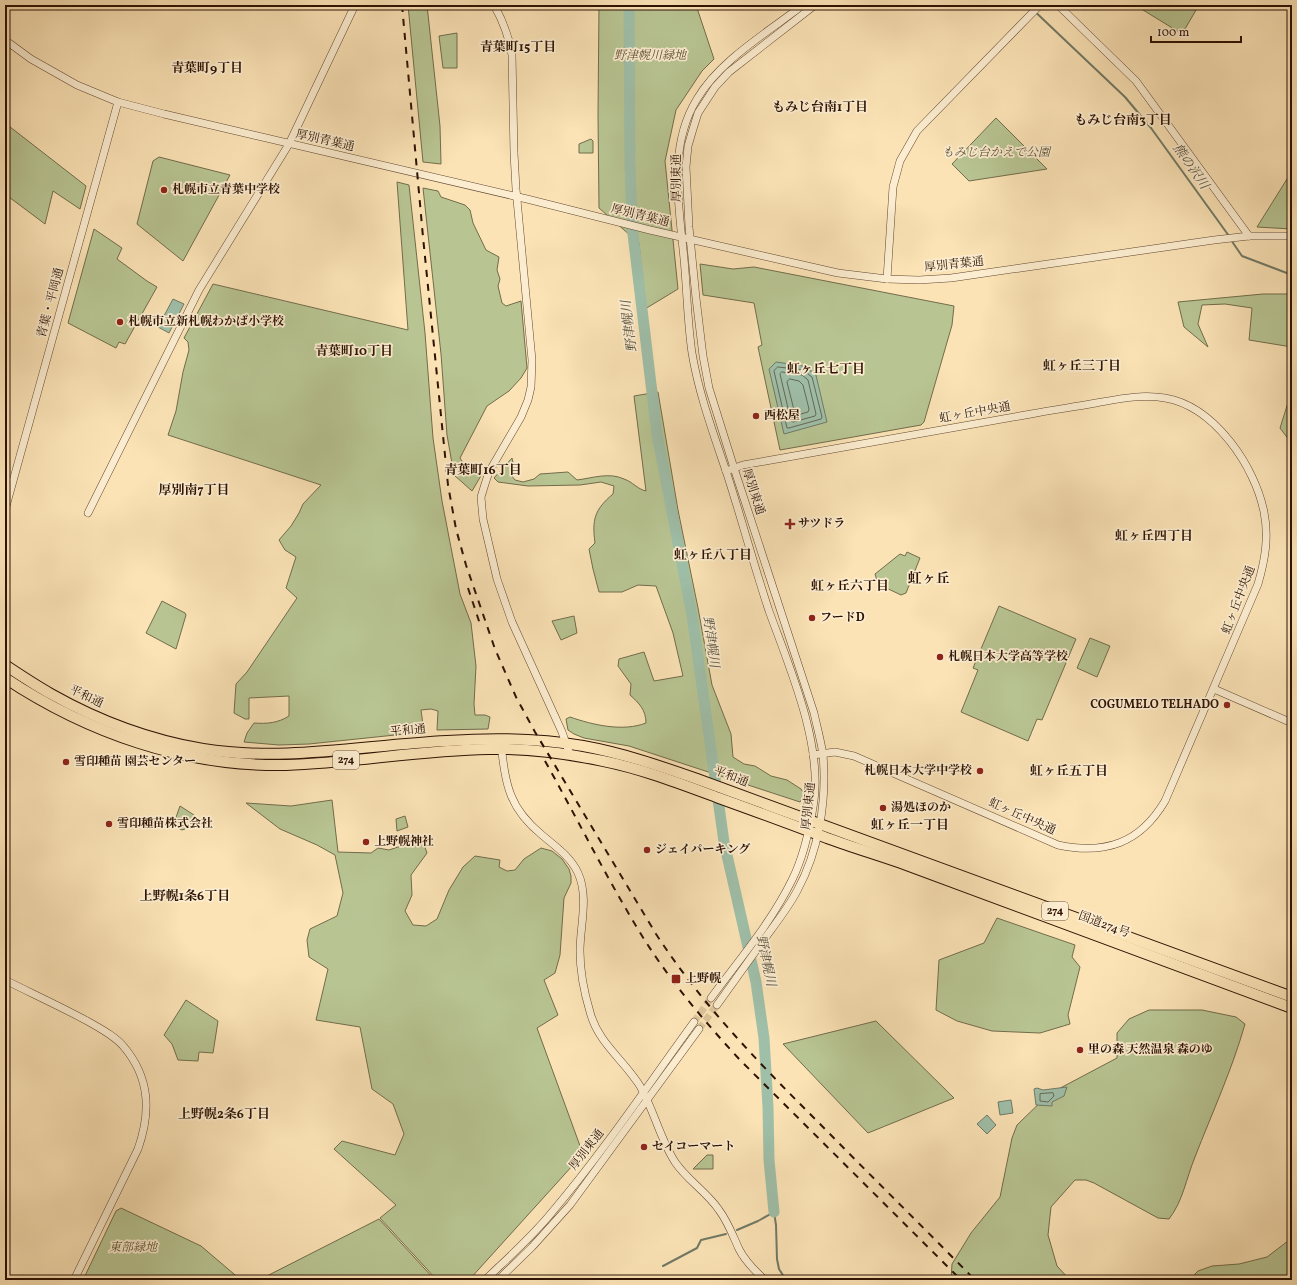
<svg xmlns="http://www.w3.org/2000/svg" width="1297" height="1285" font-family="Vollkorn,'Noto Serif JP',serif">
<rect width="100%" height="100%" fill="#fbe3b6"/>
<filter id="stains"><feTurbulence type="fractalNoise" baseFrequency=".005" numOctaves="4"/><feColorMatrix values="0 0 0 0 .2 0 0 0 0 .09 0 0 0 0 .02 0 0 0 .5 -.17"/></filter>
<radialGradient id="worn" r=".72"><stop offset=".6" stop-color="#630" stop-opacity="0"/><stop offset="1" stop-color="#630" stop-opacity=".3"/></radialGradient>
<!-- green -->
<g fill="#b8c593" stroke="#726c4b">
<path d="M408,5h19l13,121 1,38 -18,-2z"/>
<path d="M599,5h97l18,54 -12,12 -26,39 -11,51 13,128 -33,20 -6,-66 -40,-35 -1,-93z"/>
<path d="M1135,5h64l-17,29z"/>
<path d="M457,33v35h-14l-4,-32z"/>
<path d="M996,118l51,51 -78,12 -17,-17z"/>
<path d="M5,123l81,63 -6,23 -27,-18 -8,33 -40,-30z"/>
<path d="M591,139l2,2v12h-14v-9z"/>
<path d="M159,157l71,18 -47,86 -46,-37 16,-63z"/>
<path d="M1292,171v58l-35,-2z"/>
<path d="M397,182l12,3 16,148 8,105 9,63 18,93 11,29 5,43 -2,38 1,11h10l5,2 -2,12 -51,1 1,-19 -7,-2 -10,1 3,22 -115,12 -30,1 -35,-3 3,-9 7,-10c13,1 24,0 35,-7v-20l-40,2v21h-4l-11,-6 2,-29 11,-12 50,-74 -11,-10 10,-31 -11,-7 -6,-10 12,-14 8,-13 4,-9 18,-19 -153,-50 8,-24 7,-39 6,-22 -1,-8 -4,-4 29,-54 195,46z"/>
<path d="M423,188l15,3 3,6 24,8 5,5 3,13 13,27 13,7 -2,13 3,9 -2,7 4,17 4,3 15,-5 6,67 -6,10 -12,13 -22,15 -27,52 5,8 17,8 -10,17 -18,-16 -7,-40 -6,-81z"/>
<path d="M94,229l28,19 -5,11 30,22 10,6 -32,57 -6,-2 -3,6 -48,-25z"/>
<path d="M700,264l33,5 21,-2 200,39 -2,19 -28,97 -3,3 -141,25 -22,-103 4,-2 -8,-42 -51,-8z"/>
<path d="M1263,294h29v53l-43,-7 3,-32 -27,-4 -23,1 -4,19 10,23 -24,-20 -6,-25z"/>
<path d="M1292,390v54l-12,-16z"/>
<path d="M658,392l20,118 20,98 14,77 19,49 2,23 11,7 11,2 16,10 16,4 14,9 4,6 -5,7 -171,-56 -45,-8 -10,-4 -6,-4 -2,-11 4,-2c23,8 53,15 76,6 0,-13 -7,-20 -16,-28l1,-11 -13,-18 1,-7 25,-7 10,29 29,-5 -10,-43 -17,-47 -18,-1 -16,7h-23l-6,-23 -4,-20 6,-6c-3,-23 -1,-33 18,-49l1,-8 -13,-4 -21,3 -52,1 -30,-4 -4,-4 18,-20 2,9 -3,8 4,5 8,2 11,-3 6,-5 28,-2 9,8c16,-2 32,-8 47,-1 9,3 13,10 22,12l-12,-95z"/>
<path d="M907,552l13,6 -14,35 -5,2 -23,-11 -3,-10 25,-20 5,2z"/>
<path d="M162,601l23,12 1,2 -10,34 -30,-16z"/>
<path d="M999,606l77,33 -34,81 -5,-1 -9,22 -67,-29 17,-42 -5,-2z"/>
<path d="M574,616l3,17 -16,7 -9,-19z"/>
<path d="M1090,638l20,8 -13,31 -20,-9z"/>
<path d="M332,800l6,52 33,1 7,-5 11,2 33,-11 5,14 -16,22 1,20 -7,16 8,14 13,1 11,-7 12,-29 14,-23 12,-11 25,4 -1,7 8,4 8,-1 9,-11 17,-11 11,3 10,8 7,10 2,7v7l-7,15 -4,57 -5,18 -11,7 14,35 -21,13 46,126 -114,126h-32l-57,-62 16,-13 -62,-56 8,-8 53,14 9,-21 -11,-30 -21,-15 -12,-62 -44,-7 12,-51 -19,-12 -2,-17 3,-11 27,-13 6,-23 -8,-38 -18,-10 -37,-16 -34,-26 45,3z"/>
<path d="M180,806l14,9 -9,14 -3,1 -8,-4v-3z"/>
<path d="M405,816l3,11 -11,4 -1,-12z"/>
<path d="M997,918l78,27 -3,12 8,10 -12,48 2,9 -30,9 -48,-2 -35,-10 -21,-11 3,-50 45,-17z"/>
<path d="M186,1000l32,21 -5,32 -14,-1 -1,9 -20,-1 -6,-16 -8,-9z"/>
<path d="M1149,1010h53l34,7 9,7c-13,46 -33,89 -50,133 -9,22 -12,44 -26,62l-11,-1 -64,-35 -8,-3h-11l-24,27 -3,28 9,31 13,14h-119l1,-16 19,-31 29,-36 12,-59 5,-13 32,-31 68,-36v-25l12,-14z"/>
<path d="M876,1021l78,77 -86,35 -85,-89z"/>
<path d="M707,1155h6v14h-20z"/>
<path d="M121,1208l80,38 40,34h-158l33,-69z"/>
<path d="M379,1219l56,61h-176z"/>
<path d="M1292,1238v42h-103l9,-9 14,-5 27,-2 28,-7z"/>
</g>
<!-- water -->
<g fill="#9fbfa9" stroke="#717a67">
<path d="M173,299l11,5 -15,29 -11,-6z"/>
<path d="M776,362l34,5 1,5 4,-1 12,51 -43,12 -15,-65z"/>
<path d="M1067,1087l-3,9 -12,6v4l-16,-1 -2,-16 3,-1 6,2z"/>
<path d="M1011,1100l2,13 -13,2 -2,-13z"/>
<path d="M987,1115l9,10 -9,9 -10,-10z"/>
</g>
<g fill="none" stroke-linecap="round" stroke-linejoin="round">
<!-- shore -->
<g stroke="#666856" stroke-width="1">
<path d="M778,367l27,3 4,5 3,2 10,40 -1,2 -32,9h-2l-13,-57z"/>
<path d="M782,372l20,3 6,5 8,34 -1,2 -22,6 -2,-1 -11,-47z"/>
<path d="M790,379l9,2 4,4 6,24 -1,3 -11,3 -2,-1 -8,-32z"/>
<path d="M1053,1093l1,3 -6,6 -8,-1v-7z"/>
</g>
<!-- stream -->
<g stroke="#717a67" stroke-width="2">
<path d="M1028,5l97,92 26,31 78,108"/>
<path d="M1231,240l11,16 50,19"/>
<path d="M737,1230l21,-9 16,-9 2,13 1,34 2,10 7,11"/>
<path d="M663,1266l34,-18 4,-8 25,-6"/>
</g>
<!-- river -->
<path stroke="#9fbfa9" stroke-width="11" d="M629,5l1,161 2,60 25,208 35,181 32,227 32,140 8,56 4,69 1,53 5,52"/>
<!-- tertiary-tunnel -->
<g stroke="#dcc49b" stroke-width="7" stroke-dasharray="7 3.5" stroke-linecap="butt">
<path d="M694,1022l17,-24"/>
<path d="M699,1029l18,-24"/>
</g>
<!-- tertiary casing -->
<g stroke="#604630" stroke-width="8">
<g id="tertiary">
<path d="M494,5c9,16 15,31 18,50l2,98 2,36 16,171 -1,27 -3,13 -7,17 -32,55 -4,12 -4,13 2,22 14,60 15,43 50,110 8,23"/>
<path d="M1058,5l78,76 113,155"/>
<path d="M5,40l26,19 46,26 41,17 46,12 363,85 123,31 188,43 49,6 32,1 32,-2 263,-38 35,-4h43"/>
<path d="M887,279l6,-92 7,-26 17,-30 123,-126"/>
<path d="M726,471l17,-6c96,-17 192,-34 288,-51 21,-4 43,-7 65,-11 23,-4 45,-9 69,-5 49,8 90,68 99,114 5,25 1,48 -6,72l-93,217c-25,42 -59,54 -107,44l-204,-89 -19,-4 -22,3"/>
<path d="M5,510l113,-408"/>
<path d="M88,513l111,-223 90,-146 66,-139"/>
<path d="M1214,689l78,34"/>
<path d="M501,745c5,41 8,63 41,90 13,11 29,22 36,38 11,24 2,53 2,78 0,20 4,41 10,61 8,31 34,48 50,74 14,24 20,53 35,76 12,18 32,30 44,48 9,12 14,26 20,39 6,12 16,22 26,31"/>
<path d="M5,980c28,14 57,27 84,42 12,7 26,14 35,25 26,31 27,65 14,102l-64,131"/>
<path d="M711,998c28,-38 60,-75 81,-118 12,-24 18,-52 22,-79 8,-59 -25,-135 -45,-190 -15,-45 -27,-91 -42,-137 -13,-39 -28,-79 -35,-121 -5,-34 -5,-69 -9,-104 -5,-49 -14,-105 14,-150 22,-38 71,-67 106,-94"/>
<path d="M717,1005c16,-22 32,-45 48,-67 11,-15 23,-30 32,-47 22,-40 30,-91 26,-136 -2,-14 -6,-28 -9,-42l-80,-245 -25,-80 -6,-32 -7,-58 -7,-71 -3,-60 2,-21 5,-17 5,-16 17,-26 14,-15 86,-67"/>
<path d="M485,1280c23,-22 48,-44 68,-69 51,-60 95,-126 141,-189"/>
<path d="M498,1280l34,-33 38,-42 129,-176"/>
</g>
</g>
<!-- trunk casing -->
<g stroke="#2d1203" stroke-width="12">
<g id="trunk">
<path d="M5,665c15,10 30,20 46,29 46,26 99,46 152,55 81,13 162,-4 244,-8 45,-3 91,-3 136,5 39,7 77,20 114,33l595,218"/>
<path d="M5,678c83,55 180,89 281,87 67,-2 134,-15 202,-16 39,-1 77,4 115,12 40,8 78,23 116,37 36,13 72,26 108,40 25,9 51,17 77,26 129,48 258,96 388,144"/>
</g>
</g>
<!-- tertiary -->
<use href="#tertiary" stroke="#fcedd0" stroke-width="7"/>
<!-- trunk -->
<use href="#trunk" stroke="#fbe3b6" stroke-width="10"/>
<!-- rail -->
<g stroke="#2d1203" stroke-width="2" stroke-dasharray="7 7" stroke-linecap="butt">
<path d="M402,5l21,232 25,248 8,44 10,36 29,84 21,48 19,35 121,202c47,72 103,129 163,189 52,53 104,104 156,157"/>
<path d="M468,588l12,36"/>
<path d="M545,761c33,59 63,120 99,178 27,43 61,83 96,121l221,220"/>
</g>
</g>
<!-- markers -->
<g fill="#8f2418" stroke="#fcedd0" stroke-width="1.5">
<circle cx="164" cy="190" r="4"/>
<circle cx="120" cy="322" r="4"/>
<circle cx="756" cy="416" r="4"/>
<path d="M788 518h4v4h4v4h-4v4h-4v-4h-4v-4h4z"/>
<circle cx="812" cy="618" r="4"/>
<circle cx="940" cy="657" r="4"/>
<circle cx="1227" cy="705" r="4"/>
<circle cx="66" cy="762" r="4"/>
<circle cx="980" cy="771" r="4"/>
<circle cx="883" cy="808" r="4"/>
<circle cx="109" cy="824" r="4"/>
<circle cx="366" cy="842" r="4"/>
<circle cx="647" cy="850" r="4"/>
<rect x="671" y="974" width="10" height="10" rx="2"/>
<circle cx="1080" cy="1050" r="4"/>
<circle cx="644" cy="1147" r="4"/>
</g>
<g text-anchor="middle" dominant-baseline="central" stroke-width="3.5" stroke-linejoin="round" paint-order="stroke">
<!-- shield labels -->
<g fill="#fcedd0" stroke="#6b5440" stroke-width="1">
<rect x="333" y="751" width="26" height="18" rx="3"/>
<rect x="1042" y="902" width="26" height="18" rx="3"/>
</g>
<g font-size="11" font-weight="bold" fill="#2d1203">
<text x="346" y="760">274</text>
<text x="1055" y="911">274</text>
</g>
<!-- park labels -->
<g font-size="12" font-style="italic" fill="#5e5135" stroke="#fcedd0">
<text x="650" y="56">野津幌川緑地</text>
<text x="996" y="153">もみじ台かえで公園</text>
<text x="133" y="1248">東部緑地</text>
</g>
<!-- street labels -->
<g font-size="12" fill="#2d1203" stroke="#fcedd0">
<text transform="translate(325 141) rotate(13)">厚別青葉通</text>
<text transform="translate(677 178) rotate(-90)">厚別東通</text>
<text transform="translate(640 216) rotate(14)">厚別青葉通</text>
<text transform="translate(954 265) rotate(-6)">厚別青葉通</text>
<text transform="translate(51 303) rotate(-75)">青葉・平岡通</text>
<text transform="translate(975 413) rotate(-10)">虹ヶ丘中央通</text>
<text transform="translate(753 492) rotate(72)">厚別東通</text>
<text transform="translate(1239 600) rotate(-69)">虹ヶ丘中央通</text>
<text transform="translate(86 697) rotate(25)">平和通</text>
<text transform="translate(408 731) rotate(-5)">平和通</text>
<text transform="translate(731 777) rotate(21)">平和通</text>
<text transform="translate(809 806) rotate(-84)">厚別東通</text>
<text transform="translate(1022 817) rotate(24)">虹ヶ丘中央通</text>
<text transform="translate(1104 925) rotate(20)">国道274号</text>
<text transform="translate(587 1150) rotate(-52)">厚別東通</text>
</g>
<!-- poi labels -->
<g font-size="12" font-weight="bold" fill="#2d1203" stroke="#fcedd0" text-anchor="start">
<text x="172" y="190">札幌市立青葉中学校</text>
<text x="128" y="322">札幌市立新札幌わかば小学校</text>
<text x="764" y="416">西松屋</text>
<text x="798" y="524">サツドラ</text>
<text x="820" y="618">フードD</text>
<text x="948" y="657">札幌日本大学高等学校</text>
<text x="1219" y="705" text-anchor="end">COGUMELO TELHADO</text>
<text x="74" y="762">雪印種苗 園芸センター</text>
<text x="972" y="771" text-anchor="end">札幌日本大学中学校</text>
<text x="891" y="808">湯処ほのか</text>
<text x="117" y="824">雪印種苗株式会社</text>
<text x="374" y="842">上野幌神社</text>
<text x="655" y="850">ジェイパーキング</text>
<text x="685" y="979">上野幌</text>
<text x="1088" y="1050">里の森 天然温泉 森のゆ</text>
<text x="652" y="1147">セイコーマート</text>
</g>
<!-- neighbourhood labels -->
<g font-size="13" font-weight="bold" fill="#2d1203" stroke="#fcedd0">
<text x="518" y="48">青葉町15丁目</text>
<text x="207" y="69">青葉町9丁目</text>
<text x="820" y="108">もみじ台南1丁目</text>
<text x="1123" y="121">もみじ台南3丁目</text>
<text x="354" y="352">青葉町10丁目</text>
<text x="1082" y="367">虹ヶ丘三丁目</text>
<text x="826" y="370">虹ヶ丘七丁目</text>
<text x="483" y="471">青葉町16丁目</text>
<text x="194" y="491">厚別南7丁目</text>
<text x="1154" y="537">虹ヶ丘四丁目</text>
<text x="713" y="556">虹ヶ丘八丁目</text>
<text x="850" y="587">虹ヶ丘六丁目</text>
<text x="1069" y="772">虹ヶ丘五丁目</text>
<text x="910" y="826">虹ヶ丘一丁目</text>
<text x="185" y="897">上野幌1条6丁目</text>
<text x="224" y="1115">上野幌2条6丁目</text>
</g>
<!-- water labels -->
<g font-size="13" font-style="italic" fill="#554f3d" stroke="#fcedd0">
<text transform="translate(1190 167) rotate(55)">熊の沢川</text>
<text transform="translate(630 326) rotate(-97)">野津幌川</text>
<text transform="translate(710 642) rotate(82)">野津幌川</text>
<text transform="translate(765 961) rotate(78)">野津幌川</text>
</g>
<!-- quarter labels -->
<g font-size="14" font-weight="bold" fill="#2d1203" stroke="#fcedd0">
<text x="929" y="579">虹ヶ丘</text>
</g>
</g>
<!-- margin -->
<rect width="1297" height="1285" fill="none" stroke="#fbe3b6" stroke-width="20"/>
<rect x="6" y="6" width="1285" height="1273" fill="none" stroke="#2d1203" stroke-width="2"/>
<rect x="10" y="10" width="1277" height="1265" fill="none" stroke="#2d1203"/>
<!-- scale -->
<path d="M1151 36v6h90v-6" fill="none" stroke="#2d1203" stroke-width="2"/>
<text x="1157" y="36" font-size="12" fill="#2d1203" stroke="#fcedd0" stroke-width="3" paint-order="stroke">100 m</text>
<rect width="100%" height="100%" filter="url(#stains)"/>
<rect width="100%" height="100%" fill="url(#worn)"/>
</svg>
